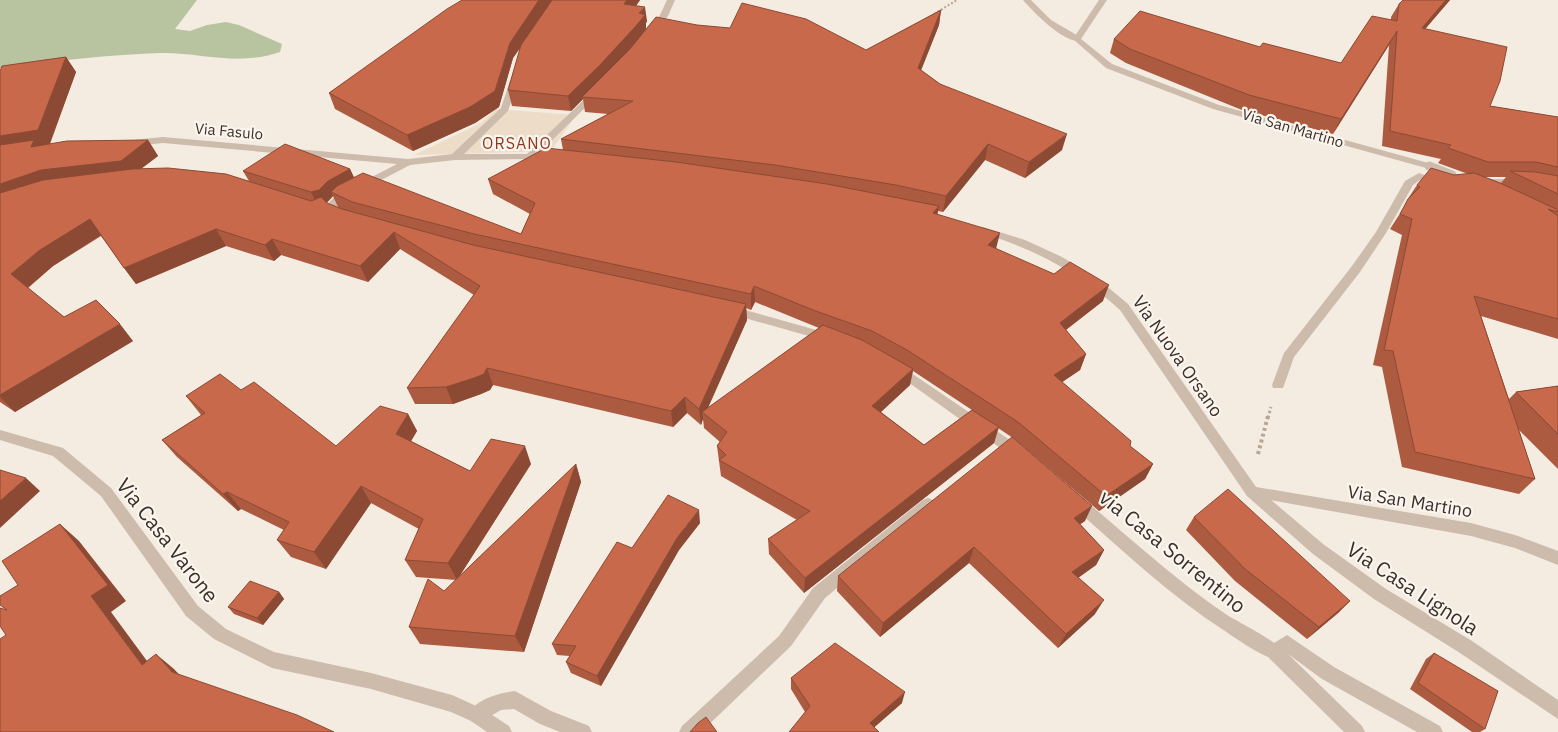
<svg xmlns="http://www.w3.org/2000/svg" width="1558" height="732" font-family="'IBM Plex Sans',sans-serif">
<rect width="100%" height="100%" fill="#f4ebe1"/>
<!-- green -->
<path fill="#b8c4a0" d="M0,0h197l-22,29 15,2 17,-6 19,-3 13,3 43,19 -2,8c-44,15 -77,0 -121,1 -53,2 -106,8 -159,15z"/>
<!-- plaza -->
<path fill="#ecdcc8" d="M496,109l80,6 -25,36 -137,4 67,-32z"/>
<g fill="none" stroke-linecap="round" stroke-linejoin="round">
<!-- path-far2 -->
<path stroke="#b9a596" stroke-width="2" stroke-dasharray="2 2" stroke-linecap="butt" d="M934,14l23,-14"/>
<!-- path-far1 -->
<path stroke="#b9a596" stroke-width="3" stroke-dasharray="2.5 2.5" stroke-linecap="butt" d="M1268,418l3,-11"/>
<!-- path -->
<path stroke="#b9a596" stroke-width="4" stroke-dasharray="3 3" stroke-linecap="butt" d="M1258,454l10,-38"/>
<!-- service -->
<g fill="#cdbbac" fill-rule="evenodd">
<path d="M1419,173l25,10 -5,3 -19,-6 -7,5 -27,48 -26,39 -66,85 -11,31h-10l-1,-3 12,-32 68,-87 24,-34 29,-51z"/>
<path d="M1479,179h40l5,3 -5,3 -44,-1 -1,-2z"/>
<path d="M731,306l103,29 2,3 -6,4 -103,-29 -2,-3z"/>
<path d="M898,364l125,85 2,4 -2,4 -5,1 -5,-1 -119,-85 -2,-3 2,-3z"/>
<path d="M1076,495l5,2c48,40 94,83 146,118 11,7 52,27 56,37l-2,6 -6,2c-18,-7 -34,-18 -50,-29 -56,-36 -104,-82 -154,-126l-2,-4 2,-4z"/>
<path d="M928,498l5,2 2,4 -2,4 -108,90 -34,48 -90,86h-22l3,-6 97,-90 34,-48 110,-88z"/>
<path d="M515,691l36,20 38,15 3,6h-32l-20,-8 -26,-15 -13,1 -24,14 -6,-3 -3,-6c7,-16 31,-22 47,-24z"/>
</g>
<!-- minor -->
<g fill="#cdbbac" fill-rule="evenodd">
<path d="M667,0h8l-7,16 -14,18h-6l-1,-2 13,-17z"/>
<path d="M1023,0h8l20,20 29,17v4c-16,2 -47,-29 -57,-41z"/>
<path d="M514,78l4,3 -10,30 -44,43h63l64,-61 3,-1 4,3 -65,64 -78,1 -45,5 -67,35 -9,9 -4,1 -5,-3 10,-11 62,-32 -234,-21 -30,3 -5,-3 5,-3 30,-3 245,22 44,-5 49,-46 9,-27z"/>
<path d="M0,430l63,18 48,40 87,118 28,23 48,23 97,21 81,22 31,14 26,17 3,6h-25l-16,-11 -20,-9 -80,-23 -99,-21 -58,-29 -28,-23 -85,-120 -48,-40 -53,-16z"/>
<path d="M1252,486l5,2 66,56 63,45 86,52 86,59v19l-98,-66 -86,-54 -61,-45 -66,-58 -2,-4 2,-4z"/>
<path d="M1287,635l47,32 106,59 3,6h-26l-95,-53 -34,-25 74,72 3,6h-21l-75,-74 -2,-6 2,-6z"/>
</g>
<!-- tertiary -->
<g fill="#cdbbac" fill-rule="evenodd">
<path d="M1099,0h8l-26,39 31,25 107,41 213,59 2,2 -2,2h-6l-213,-59 -107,-41 -33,-29z"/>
<path d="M983,227l42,13 37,17 35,21 31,26 128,183 215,36 44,12 43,16v14l-43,-17 -44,-12 -224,-40 -127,-186c-41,-38 -88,-62 -141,-78l-1,-2z"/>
</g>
<!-- tertiary-bridge -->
<path stroke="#cdbbac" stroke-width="9" d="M1429,166l23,9"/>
</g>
<!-- wall -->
<g fill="#ac5a40" fill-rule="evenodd">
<path d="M462,0h178l-4,6 11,15 -1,2v6l51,-4 169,25 75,-40 -2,15 -18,45 19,14 122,66 -37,28 -40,-18 -42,52 -5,-1 -1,3 59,35 107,52 -37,29 20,24 -6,16 -18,12 68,64 23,18 -8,15 -46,32 -86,-73 -15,-10 -4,15 -190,150 -35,-39 -1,-15 29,-19 -76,-44 -4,-30 3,-4 -16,-14 -1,-9 -2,6 -14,-12 -14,14 -180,-42 -3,5 -9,4 -28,10h-38l-8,-16 67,-93 -74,-46 -32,33 -87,-27 -7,6 -48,-15 -90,38 -35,-48 -48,30 -25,22 36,29 69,24 -118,71 -15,-10v-331l66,-14 10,15 -26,72 98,-4 10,16 -17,13 108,12 -6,-10 107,-2 4,8 167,57 9,-20 -37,-20 -5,-15 75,-29 -2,-11 47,-25 -23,-2 -2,-13 -12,12 -59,-5 -4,-16 13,-43 -8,11 -14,49 -24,16 -62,28 -78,-42 -6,-16zM333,196l5,11 -11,-4zM755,302l64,26 -111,80 39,-88 -1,-12 5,2zM913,371l59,39 -48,35 -43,-33 29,-27z"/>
<path d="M1450,0l-25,29 65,77 68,11v222l-77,-23 28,83 7,-7 42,-6v83l-39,-39 16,49 -16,15 -117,-27 -20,-100 -9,-2 29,-130 -12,-6 18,-28 -1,-1 10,-15 37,-10 14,-1 -30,-11 3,-4 -59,-13 7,-101 -56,89 -91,-24 -116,-47 -16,-10 4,-14 146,8 81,16 50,-43v-3l8,-13zM1485,177h21l-5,6z"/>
<path d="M241,390l95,56 72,-32 9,17 -6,10 59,30 61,-7 -72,113 117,-113 5,18 -57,170 -104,-8 -11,-17 47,-47 -40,-3 -11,-17 14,-31 -48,-26 -45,66 -35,-12 -14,-17 7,-10 -43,-21 -3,2 -61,-54 -15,-17 39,-25 -15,-19z"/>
<path d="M1194,517l156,84 -12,12 -31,26 -72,-58 -49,-51z"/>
<path d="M1085,521l-5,3 24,26 -8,15 -18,13 17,36 -37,34 -89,-85 -89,74 -43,-46 1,-15z"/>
<path d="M700,523l-21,27 -78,136 -30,-13 -5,-11 4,-6 -13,-1 -5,-11 80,-96z"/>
<path d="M279,592l5,7 -21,26 -29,-11 -6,-7z"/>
<path d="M1434,653l51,76 -5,3h-8l-62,-43 16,-30z"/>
<path d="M791,678l111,25 -28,24 -69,-15 -14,-23z"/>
</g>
<!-- shaded-wall -->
<g fill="#8c4a34">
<path d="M539,0h15l-12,15 -29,43 -14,49 -24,16 -62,28 -6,-16 103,-92z"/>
<path d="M627,0h13l-14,19 -2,-15z"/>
<path d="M1446,0h4l-36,42 8,-14z"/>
<path d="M645,7l2,14 -1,2v6l-8,12 -36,40 -20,16 1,2 -12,12 -3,-15z"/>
<path d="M941,10l-2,15 -23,58 2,-15z"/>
<path d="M1397,31l-8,14 -56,89 8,-15z"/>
<path d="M66,57l10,15 -27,73 -49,9v-18z"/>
<path d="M1067,134l-5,16 -37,28 4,-16z"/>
<path d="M148,140l10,16 -27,20 -131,28v-20l41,-14z"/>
<path d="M988,144l-3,16 -42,52 3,-16z"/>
<path d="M350,169l6,14 -25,9 2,4 -7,7 -8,3 -7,-14 17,-11z"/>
<path d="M939,206l-3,16 -3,-9z"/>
<path d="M90,219l11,16 -48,31 -28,24 -14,-16 29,-24z"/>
<path d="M216,229l10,17 -90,38 -12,-16z"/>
<path d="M394,232l6,17 -32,33 -8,-16z"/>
<path d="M1000,233l-4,16 -8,-4z"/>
<path d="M272,239l9,16 -7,6 -9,-16z"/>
<path d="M1109,285l-6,16 -48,37 5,-15z"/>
<path d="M754,286l1,16 -4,8v-16z"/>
<path d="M746,304l1,16 -42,94 -3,-2 1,7 -2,6 -2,-16z"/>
<path d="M120,324l13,17 -118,71 -15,-15v-2z"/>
<path d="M1086,354l-6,16 -31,21 5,-16z"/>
<path d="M487,368l6,17 -3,5 -9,4 -28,10 -7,-17z"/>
<path d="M913,369l-3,16 -40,37 2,-16z"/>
<path d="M685,397l2,16 -14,14 -2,-16z"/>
<path d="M408,414l9,17 -12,20 -9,-17z"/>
<path d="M999,427l-5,16 -190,150 1,-15z"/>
<path d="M525,446l6,18 -74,116 -9,-17z"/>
<path d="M576,464l5,18 -57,170 -9,-16z"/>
<path d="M1153,464l-8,15 -46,32 7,-15z"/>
<path d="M26,478l14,13 -40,37v-27z"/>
<path d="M361,486l10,17 -45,66 -12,-17z"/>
<path d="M227,492l14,17 -3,2 -15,-17z"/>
<path d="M1092,506l-7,15 -18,12 7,-15z"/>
<path d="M699,510l1,13 -21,27 -78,136 -4,-10 80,-138z"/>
<path d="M60,524l19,17 47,60 -15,11 50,68 -19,-15 -51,-69z"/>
<path d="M974,547l-5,16 -89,74 3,-14z"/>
<path d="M1104,550l-8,15 -31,22 7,-15z"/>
<path d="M279,592l5,7 -21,26 -6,-7z"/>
<path d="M1104,600l-9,14 -37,34 8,-14z"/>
<path d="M1350,601l-12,12 -31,26 12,-12z"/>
<path d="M156,654l18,15 16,17 -18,-14z"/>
<path d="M905,692l-3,11 -33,29 1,-9z"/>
</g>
<!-- building -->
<g fill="#c8694b" stroke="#8c4a34">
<path d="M462,0h77l-29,43 -15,48 -25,16 -63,28 -78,-42 118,-84z"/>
<path d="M552,0h75l-3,4 21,3 -6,6 6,2 -9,11 -36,39 -32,31 -60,-6 13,-45 27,-39z"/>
<path d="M1403,0h43l-24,28 85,19 -7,34 -10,25 68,11v50l-22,-5h-48l-40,-14 3,-3 -61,-14 7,-100 -56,88 -92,-24 -119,-46 -16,-10 26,-28 120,36 3,-4 78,20 31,-47 25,5 2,-17z"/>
<path d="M742,3l64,16 60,31 75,-40 -23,58 22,16 127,50 -38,28 -41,-18 -42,52 -50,-11 -121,-20 -214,-26 72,-38 -51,-4 47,-47 27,-33 41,8 33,3z"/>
<path d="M66,57l-28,73 -38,6v-65l2,-5z"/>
<path d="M34,140l-3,7 36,-6 81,-1 -27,21 -80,9 -41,14v-39z"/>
<path d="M285,144l65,25 -22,12 -9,9 -8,2 -68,-21z"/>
<path d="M546,148l130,14 151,22 112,22 -6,7 67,20 -12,12 66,29 16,-12 39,23 -49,38 26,31 -32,21 77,66 -1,5 23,18 -47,32 -88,-74 -111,-72 -35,-19 -59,-21 -59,-24 -3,8 -277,-60 -122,-32 -21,-10 6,-6 26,-13 158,61 14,-31 -47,-24z"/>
<path d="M168,168l58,6 85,27 10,-4 6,6 15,6 131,36 273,59 -47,105 -14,-12 -14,14 -184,-43 -3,6 -10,4 -28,9 -39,1 73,-102 -86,-54 -34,34 -88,-27 -7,6 -49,-16 -92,39 -34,-49 -50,31 -29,24 53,43 32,-17 24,24 -120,71v-202l43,-13 89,-11z"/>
<path d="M1431,168l23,7 20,-2 26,10 58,27v2l-10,-3 10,7v103l-84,-23 61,183 -120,-27 -22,-101 -9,-1 28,-131 -12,-5 8,-15 12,-12 -3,-2z"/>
<path d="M1510,171l26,1 22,4v18z"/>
<path d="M823,325l39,15 51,29 -41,37 52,39 48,-35 27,17 -194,151 -37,-39 42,-28 -91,-51 7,-5 -9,-9 10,-14 -25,-20z"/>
<path d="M220,374l21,16 13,-8 82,64 44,-40 28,8 -12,20 74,37 21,-32 34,7 -77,117 -43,-3 18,-41 -62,-33 -47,66 -37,-12 12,-18 -62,-30 -4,2 -61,-54 43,-27 -19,-17z"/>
<path d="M1558,386v48l-42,-42z"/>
<path d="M1012,437l80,69 -18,12 30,32 -32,22 32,28 -38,34 -92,-87 -91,76 -45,-47z"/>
<path d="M576,464l-61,172 -106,-9 19,-48 16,12z"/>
<path d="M0,470l26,8 -26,23z"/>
<path d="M1228,489l122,112 -31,26 -74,-58 -51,-52z"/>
<path d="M668,495l31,15 -22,28 -80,138 -31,-14 10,-16 -24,-2 65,-102 15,6z"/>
<path d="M60,524l48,61 -17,11 51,69 14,-11 16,18 125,43 37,17h-334v-93l6,-4 -6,-9v-18l7,2 -7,-5v-9l18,-11 -16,-24z"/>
<path d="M250,581l29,11 -22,26 -29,-11z"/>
<path d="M835,643l70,49 -35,31 9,9h-90l21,-26 -19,-28z"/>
<path d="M1434,653l64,38 -13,38 -67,-46z"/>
<path d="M706,717l11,15h-27l8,-9z"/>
</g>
<g text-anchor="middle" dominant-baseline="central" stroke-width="4.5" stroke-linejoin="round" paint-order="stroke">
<!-- far-street labels -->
<g font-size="15" fill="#3b302b" stroke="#fbf5ee">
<text transform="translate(1293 128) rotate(16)">Via San Martino</text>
<text transform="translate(229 131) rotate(5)">Via Fasulo</text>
</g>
<!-- far-neighbourhood labels -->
<g font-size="16" letter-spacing="1" fill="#8c3b22" stroke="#fbf5ee">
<text x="517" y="143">ORSANO</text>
</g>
<!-- street labels -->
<g font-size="18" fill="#3b302b" stroke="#fbf5ee">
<text transform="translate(1178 356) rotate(55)">Via Nuova Orsano</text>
<text transform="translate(1410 501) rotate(9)">Via San Martino</text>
</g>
<!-- near-street labels -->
<g font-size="21" fill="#3b302b" stroke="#fbf5ee">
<text transform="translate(168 540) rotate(52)">Via Casa Varone</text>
<text transform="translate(1173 551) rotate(39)">via Casa Sorrentino</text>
<text transform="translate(1413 588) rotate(33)">Via Casa Lignola</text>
</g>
</g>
</svg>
